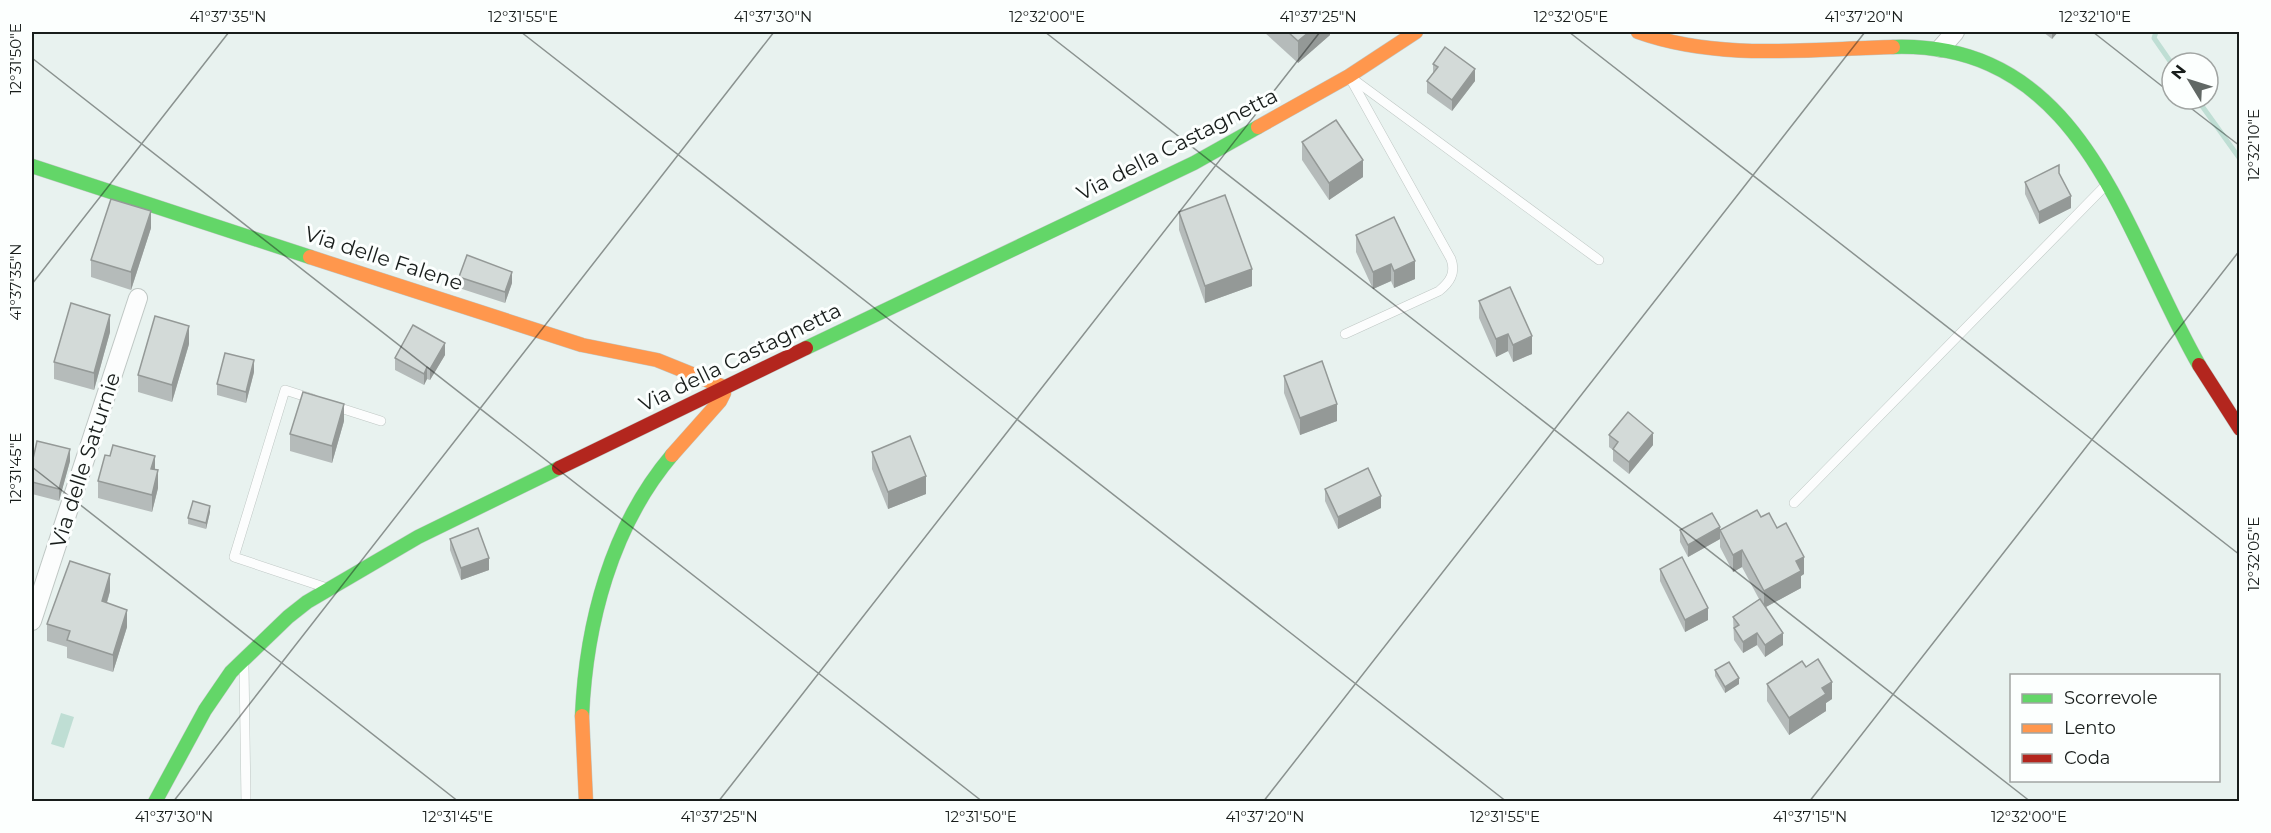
<svg xmlns="http://www.w3.org/2000/svg" width="2271" height="833" font-family="Montserrat,sans-serif">
<rect width="100%" height="100%" fill="#e8f2ef"/>
<!-- water -->
<path fill="#bfded4" d="M61,713l13,4 -10,31 -13,-4z"/>
<g fill="none" stroke-linecap="round" stroke-linejoin="round">
<!-- stream -->
<g stroke="#bfded4" stroke-width="5">
<path d="M2156,32l-2,6 18,26"/>
<path d="M2197,99l43,60"/>
</g>
<!-- lane casing -->
<g stroke="#bfc7c4" stroke-width="10">
<g id="lane">
<path d="M1353,79l246,181"/>
<path d="M1345,334l94,-43c11,-9 17,-18 12,-32l-101,-181"/>
<path d="M313,399l-28,-9 -51,167 90,30"/>
<path d="M334,406l47,15"/>
<path d="M1794,503l311,-317"/>
<path d="M244,666l2,136"/>
</g>
</g>
<!-- street casing -->
<g stroke="#bfc7c4" stroke-width="20">
<g id="street">
<path d="M1941,48l14,-16"/>
<path d="M32,621l106,-323"/>
</g>
</g>
<!-- fast casing -->
<g stroke="#bfc7c4" stroke-width="15">
<g id="fast">
<path d="M1893,47c191,-6 229,184 306,318"/>
<path d="M32,166l278,91"/>
<path d="M806,348l388,-185 64,-36"/>
<path d="M582,716c4,-92 29,-189 90,-261"/>
<path d="M155,802l50,-92 26,-38 57,-55 19,-15 111,-65 141,-69"/>
</g>
</g>
<!-- slow casing -->
<g stroke="#bfc7c4" stroke-width="15">
<g id="slow">
<path d="M1638,32c81,29 170,17 255,15"/>
<path d="M1258,127l91,-51 67,-44"/>
<path d="M310,257l272,88 75,15 67,27v6l-4,8 -48,54"/>
<path d="M582,716l4,86"/>
</g>
</g>
<!-- jam casing -->
<g stroke="#bfc7c4" stroke-width="15">
<g id="jam">
<path d="M2199,365l41,64"/>
<path d="M559,468l247,-120"/>
</g>
</g>
<!-- lane -->
<use href="#lane" stroke="#fcfdfd" stroke-width="9"/>
<!-- street -->
<use href="#street" stroke="#fcfdfd" stroke-width="18"/>
<!-- fast -->
<use href="#fast" stroke="#63d668" stroke-width="14"/>
<!-- slow -->
<use href="#slow" stroke="#ff974d" stroke-width="14"/>
<!-- jam -->
<use href="#jam" stroke="#b3261e" stroke-width="14"/>
</g>
<!-- wall -->
<g fill="#b5bbba">
<path d="M1264,32h66v3l-32,28z"/>
<path d="M2043,32h15l-6,7z"/>
<path d="M1433,64l42,17 -23,30 -25,-18v-12l6,-7z"/>
<path d="M1302,142l61,35 -34,23 -27,-40z"/>
<path d="M2059,173l12,35 -32,16 -14,-30v-12z"/>
<path d="M1179,212l73,74 -47,17 -26,-73z"/>
<path d="M151,228l-20,62 -40,-13v-17z"/>
<path d="M1356,235l59,44 -21,9 -3,-7 -18,8 -17,-37z"/>
<path d="M459,277l53,6 -7,20 -46,-15z"/>
<path d="M1479,301l53,53 -19,8 -5,-11 -12,6 -17,-39z"/>
<path d="M110,332l-16,58 -40,-11v-17z"/>
<path d="M189,344l-17,58 -34,-10v-17z"/>
<path d="M445,355l-15,25 -3,-1 -3,6 -29,-15v-12z"/>
<path d="M254,372l-8,31 -29,-8v-11z"/>
<path d="M1284,376l53,45 -37,14 -16,-42z"/>
<path d="M344,421l-12,42 -42,-12v-17z"/>
<path d="M1609,435l44,10 -24,29 -16,-13v-11l-4,-3z"/>
<path d="M872,452l54,42 -38,15 -16,-40z"/>
<path d="M70,461l-11,40 -27,-7v-31z"/>
<path d="M155,470l3,18 -6,24 -54,-14v-17z"/>
<path d="M1325,489l56,19 -43,21 -13,-28z"/>
<path d="M210,512l-4,17 -18,-5v-6z"/>
<path d="M1761,517l16,11 27,46 -3,2v12l-35,19 17,38 -18,12 -8,-12 -14,8 -9,-13 -1,-23 26,-18 -17,-32 -9,5 -13,-25v-17z"/>
<path d="M1680,530l40,9 -32,18 -8,-15z"/>
<path d="M450,539l39,31 -28,10 -11,-30z"/>
<path d="M1660,569l48,51 -23,12 -25,-51z"/>
<path d="M110,591l-3,12 20,24 -14,45 -46,-14v-11l-20,-6v-17z"/>
<path d="M1806,667l26,32 -6,4v8l-37,24 -22,-34v-17z"/>
<path d="M1715,670l24,14 -14,9 -10,-17z"/>
</g>
<!-- shaded-wall -->
<g fill="#949997">
<path d="M1309,32h21v3l-32,28v-22z"/>
<path d="M2052,32h6l-6,7z"/>
<path d="M1475,69v12l-23,30v-11z"/>
<path d="M1363,160v17l-34,23v-17z"/>
<path d="M2071,196v12l-32,16v-12z"/>
<path d="M151,211v17l-20,62v-18z"/>
<path d="M1415,261v18l-21,9v-17z"/>
<path d="M1391,264v17l-18,8v-17z"/>
<path d="M1252,269v17l-47,17v-17z"/>
<path d="M512,272v11l-7,20v-11z"/>
<path d="M110,315v17l-16,58v-17z"/>
<path d="M189,326v18l-17,58v-17z"/>
<path d="M1508,334v17l-12,6v-18z"/>
<path d="M1532,336v18l-19,8v-17z"/>
<path d="M445,343v12l-15,25v-11z"/>
<path d="M254,360v12l-8,31v-11z"/>
<path d="M427,367v12l-3,6v-11z"/>
<path d="M344,404v17l-12,42v-17z"/>
<path d="M1337,404v17l-37,14v-17z"/>
<path d="M1653,433v12l-24,29v-12z"/>
<path d="M70,449v12l-11,40v-12z"/>
<path d="M155,456v17l-4,-4z"/>
<path d="M158,470v18l-6,24v-17z"/>
<path d="M926,476v18l-38,15v-17z"/>
<path d="M1381,496v12l-43,21v-12z"/>
<path d="M210,506v6l-4,17v-6z"/>
<path d="M1720,527v12l-32,18v-12z"/>
<path d="M1742,550v17l-9,5v-17z"/>
<path d="M1804,557v17l-3,2v12l-37,20v-17l32,-30z"/>
<path d="M489,558v12l-28,10v-12z"/>
<path d="M110,574v17l-8,28v-18z"/>
<path d="M1708,608v12l-23,12v-12z"/>
<path d="M127,610v17l-14,45v-17z"/>
<path d="M1757,633v12l-14,8v-11z"/>
<path d="M1783,633v12l-18,12v-12z"/>
<path d="M1739,678v6l-14,9v-6z"/>
<path d="M1832,682v17l-6,4v8l-37,24v-17l33,-30z"/>
</g>
<!-- building -->
<g fill="#d3dad8" stroke="#949997" stroke-width="1.5">
<path d="M1288,32h21l-11,9z"/>
<path d="M1445,47l30,22 -23,31 -25,-19 11,-14 -5,-3z"/>
<path d="M1336,120l27,40 -34,23 -27,-41z"/>
<path d="M2059,165v8l12,23 -32,16 -14,-30z"/>
<path d="M1225,195l27,74 -47,17 -26,-74z"/>
<path d="M111,199l40,12 -20,61 -40,-12z"/>
<path d="M1394,217l21,44 -21,10 -3,-7 -18,8 -17,-37z"/>
<path d="M467,255l45,17 -7,20 -46,-15z"/>
<path d="M1510,287l22,49 -19,9 -5,-11 -12,5 -17,-38z"/>
<path d="M71,303l39,12 -16,58 -40,-11z"/>
<path d="M155,316l34,10 -17,59 -34,-10z"/>
<path d="M413,325l32,18 -15,26 -3,-2 -3,7 -29,-16z"/>
<path d="M225,353l29,7 -8,32 -29,-8z"/>
<path d="M1322,361l15,43 -37,14 -16,-42z"/>
<path d="M303,392l41,12 -12,42 -42,-12z"/>
<path d="M1628,412l25,21 -24,29 -16,-13 5,-7 -9,-7z"/>
<path d="M910,436l16,40 -38,16 -16,-40z"/>
<path d="M37,441l33,8 -11,40 -27,-7v-19z"/>
<path d="M113,445l42,11 -4,13 7,1 -6,25 -54,-14 7,-26 5,1z"/>
<path d="M1368,468l13,28 -43,21 -13,-28z"/>
<path d="M193,501l17,5 -4,17 -18,-5z"/>
<path d="M1757,510l4,7 8,-4 8,15 9,-5 18,34 -8,4 5,10 -37,20 -22,-41 -9,5 -13,-25z"/>
<path d="M1712,513l8,14 -32,18 -8,-15z"/>
<path d="M478,528l11,30 -28,10 -11,-29z"/>
<path d="M1682,557l26,51 -23,12 -25,-51z"/>
<path d="M70,561l40,13 -8,27 25,9 -14,45 -46,-15 3,-9 -23,-7z"/>
<path d="M1760,599l23,34 -18,12 -8,-12 -14,9 -9,-14 5,-3 -6,-8z"/>
<path d="M1818,659l14,23 -10,6 4,6 -37,24 -22,-34 35,-23 4,6z"/>
<path d="M1729,662l10,16 -14,9 -10,-17z"/>
</g>
<!-- ticks -->
<path fill="none" stroke="#181d1b" stroke-width="1.5" stroke-opacity="0.45" d="M521,32l986,770M1045,32l986,770M1569,32l671,523M2093,32l79,62M32,58l951,744M2179,99l61,47M32,284l197,-252M32,467l427,335M173,802l601,-770M718,802l602,-770M1263,802l602,-770M1809,802l431,-552"/>
<g text-anchor="middle" dominant-baseline="central" stroke-width="6" stroke-linejoin="round" paint-order="stroke">
<!-- street labels -->
<g font-size="21" fill="#181d1b" stroke="#fcfffe">
<text transform="translate(1177 144) rotate(-27)">Via della Castagnetta</text>
<text transform="translate(384 258) rotate(18)">Via delle Falene</text>
<text transform="translate(740 357) rotate(-26)">Via della Castagnetta</text>
<text transform="translate(85 460) rotate(-72)">Via delle Saturnie</text>
</g>
</g>
<!-- border -->
<rect width="2271" height="833" fill="none" stroke="#fcfffe" stroke-width="66"/>
<!-- legend -->
<rect x="2010" y="674" width="210" height="108" fill="#fcfffe" stroke="#a1a5a3" stroke-width="1.5"/>
<rect x="2022" y="694" width="30" height="9" fill="#63d668" stroke="#a1a5a3" stroke-width="1.5"/>
<text x="2064" y="704" font-size="18" fill="#181d1b">Scorrevole</text>
<rect x="2022" y="724" width="30" height="9" fill="#ff974d" stroke="#a1a5a3" stroke-width="1.5"/>
<text x="2064" y="734" font-size="18" fill="#181d1b">Lento</text>
<rect x="2022" y="754" width="30" height="9" fill="#b3261e" stroke="#a1a5a3" stroke-width="1.5"/>
<text x="2064" y="764" font-size="18" fill="#181d1b">Coda</text>
<!-- north arrow -->
<g transform="translate(2190 81) rotate(308)"><circle r="28" fill="#fcfffe" stroke="#a1a5a3" stroke-width="1.5"/>
<path d="M0-4.5L10 22L0 15L-10 22Z" fill="#616865"/>
<text y="-9" font-size="16" font-weight="bold" text-anchor="middle" fill="#181d1b">N</text>
</g>
<rect x="33" y="33" width="2205" height="767" fill="none" stroke="#181d1b" stroke-width="2"/>
<g font-size="15" text-anchor="middle" fill="#181d1b">
<text x="228" y="22">41°37'35"N</text>
<text x="523" y="22">12°31'55"E</text>
<text x="773" y="22">41°37'30"N</text>
<text x="1047" y="22">12°32'00"E</text>
<text x="1318" y="22">41°37'25"N</text>
<text x="1571" y="22">12°32'05"E</text>
<text x="1864" y="22">41°37'20"N</text>
<text x="2095" y="22">12°32'10"E</text>
<text transform="translate(16 59) rotate(-90)" y="5">12°31'50"E</text>
<text transform="translate(2254 145) rotate(-90)" y="5">12°32'10"E</text>
<text transform="translate(16 282) rotate(-90)" y="5">41°37'35"N</text>
<text transform="translate(16 468) rotate(-90)" y="5">12°31'45"E</text>
<text transform="translate(2254 554) rotate(-90)" y="5">12°32'05"E</text>
<text x="174" y="822">41°37'30"N</text>
<text x="458" y="822">12°31'45"E</text>
<text x="719" y="822">41°37'25"N</text>
<text x="981" y="822">12°31'50"E</text>
<text x="1265" y="822">41°37'20"N</text>
<text x="1505" y="822">12°31'55"E</text>
<text x="1810" y="822">41°37'15"N</text>
<text x="2029" y="822">12°32'00"E</text>
</g>
</svg>
